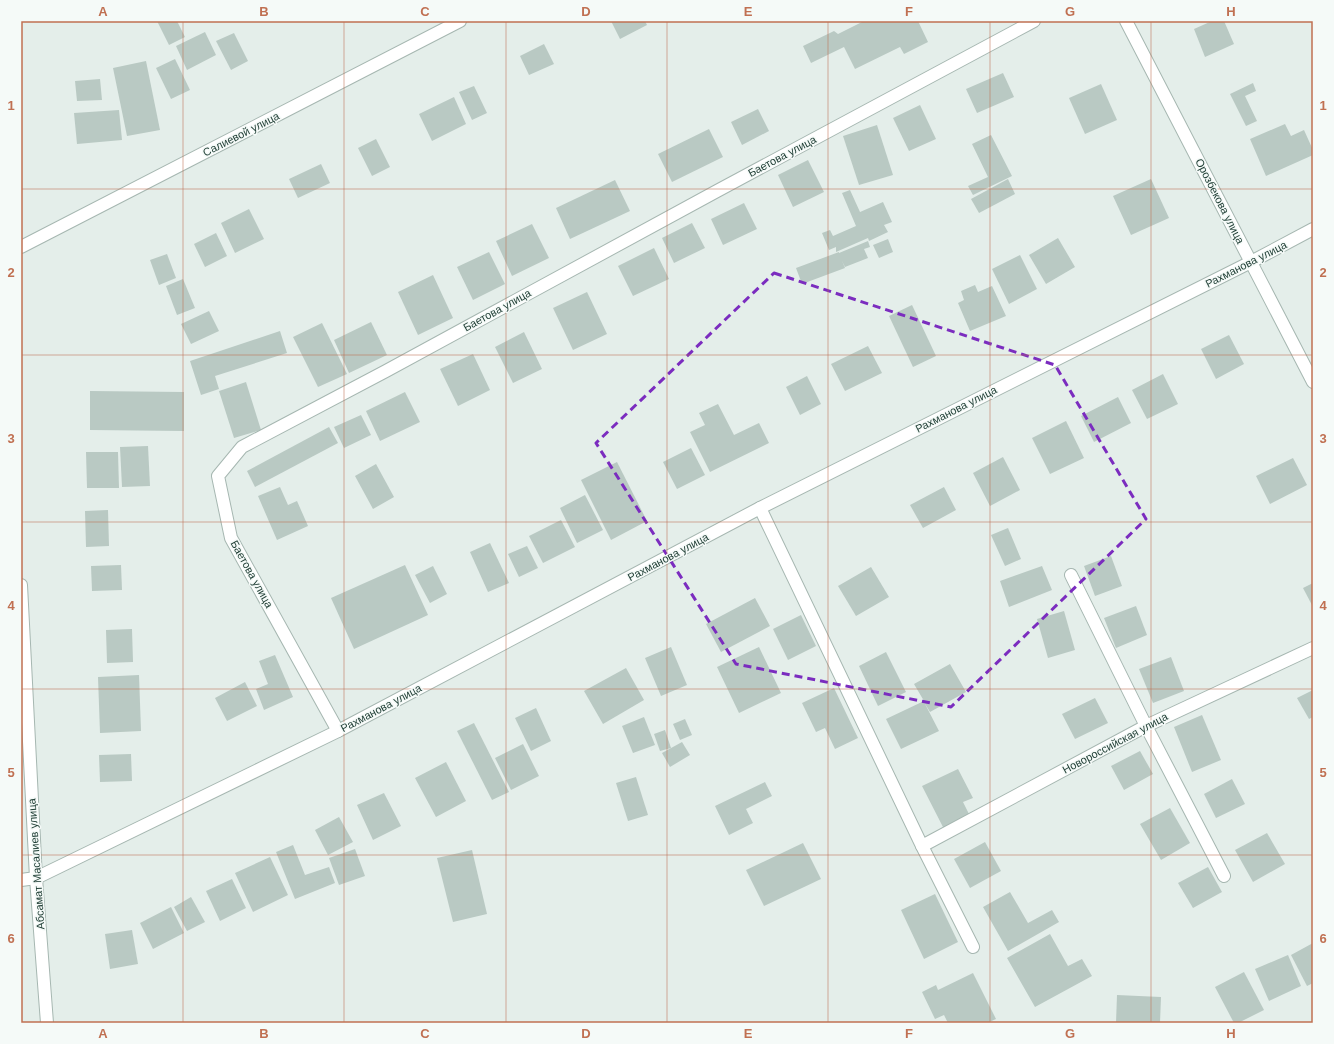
<svg xmlns="http://www.w3.org/2000/svg" width="1334" height="1044" font-family="Helvetica,sans-serif">
<rect width="100%" height="100%" fill="#e4eeea"/>
<!-- building -->
<g fill="#b9c9c3">
<path d="M157,21h20l8,16 -16,8z"/>
<path d="M611,21h34l2,4 -27,14z"/>
<path d="M864,21h54l10,21 -24,12 -4,-7 -45,22 -11,-22 -33,16 -8,-17 31,-15 4,3z"/>
<path d="M1212,21h12l10,23 -29,13 -11,-28z"/>
<path d="M205,32l11,23 -29,15 -11,-24z"/>
<path d="M234,33l14,28 -17,9 -15,-29z"/>
<path d="M544,44l10,20 -25,11 -9,-19z"/>
<path d="M175,59l15,31 -19,9 -15,-31z"/>
<path d="M146,61l14,69 -33,6 -14,-68z"/>
<path d="M1003,73l11,24 -37,16 -11,-24z"/>
<path d="M100,79l2,21 -25,1 -2,-20z"/>
<path d="M1253,83l3,8 -11,5 12,25 -11,5 -16,-32z"/>
<path d="M1101,84l16,36 -32,14 -16,-36z"/>
<path d="M474,86l13,27 -15,7 -13,-28z"/>
<path d="M454,97l12,27 -34,17 -13,-27z"/>
<path d="M920,105l16,34 -27,12 -16,-33z"/>
<path d="M758,109l11,22 -27,14 -11,-23z"/>
<path d="M119,110l3,30 -45,4 -3,-31z"/>
<path d="M1285,124l6,12 13,-6 9,20v5l-47,21 -16,-37z"/>
<path d="M877,125l16,50 -34,10 -16,-49z"/>
<path d="M709,129l14,28 -51,25 -14,-28z"/>
<path d="M991,135l21,41 -39,19 -5,-9 20,-9 -16,-33z"/>
<path d="M376,139l14,28 -18,9 -14,-28z"/>
<path d="M808,160l16,32 -31,15 -15,-32z"/>
<path d="M321,164l9,19 -32,15 -9,-19z"/>
<path d="M1008,179l7,15 -36,19 -8,-14z"/>
<path d="M1151,179l18,39 -38,17 -18,-39z"/>
<path d="M615,180l15,31 -60,28 -14,-31z"/>
<path d="M850,190l10,22 23,-10 9,20 -8,3 4,7 -19,9 -1,-3 -32,14v-5l-7,3 -7,-17 8,-3 3,6 23,-10 -14,-33z"/>
<path d="M744,203l13,26 -34,16 -12,-26z"/>
<path d="M249,209l15,30 -29,14 -14,-30z"/>
<path d="M692,223l13,25 -31,15 -12,-25z"/>
<path d="M532,224l17,34 -37,18 -16,-35z"/>
<path d="M216,233l11,23 -22,11 -11,-23z"/>
<path d="M1058,238l17,29 -29,17 -17,-29z"/>
<path d="M888,239l5,13 -14,6 -6,-13z"/>
<path d="M868,241l2,6 -6,2 4,9 -23,9 -3,-6 3,7 -43,16 -6,-16 43,-16v1z"/>
<path d="M654,248l15,31 -36,17 -15,-30z"/>
<path d="M489,252l16,32 -32,16 -16,-33z"/>
<path d="M167,254l9,24 -17,7 -9,-25z"/>
<path d="M1020,255l17,34 -28,15 -17,-35z"/>
<path d="M433,275l20,43 -35,17 -20,-43z"/>
<path d="M183,279l12,29 -18,7 -11,-29z"/>
<path d="M975,285l3,7 14,-6 14,30 -36,15 -12,-28 6,-3 -3,-9z"/>
<path d="M587,292l20,42 -34,16 -20,-42z"/>
<path d="M912,305l24,51 -23,11 -24,-51z"/>
<path d="M209,311l10,20 -28,13 -10,-20z"/>
<path d="M371,322l16,33 -38,18 -15,-33z"/>
<path d="M322,323l25,51 -29,13 -25,-50z"/>
<path d="M280,331l7,22 -72,23 4,13 -18,6 -11,-34z"/>
<path d="M524,332l18,37 -29,14 -18,-36z"/>
<path d="M1229,335l15,29 -28,15 -15,-30z"/>
<path d="M868,346l14,27 -37,18 -14,-27z"/>
<path d="M473,354l17,36 -32,16 -18,-37z"/>
<path d="M1163,374l15,30 -31,15 -15,-29z"/>
<path d="M807,376l14,28 -21,11 -14,-28z"/>
<path d="M246,382l15,48 -27,8 -15,-47z"/>
<path d="M90,391l94,1v39l-94,-1z"/>
<path d="M405,392l15,30 -40,19 -14,-30z"/>
<path d="M1118,397l13,26 -37,19 -13,-26z"/>
<path d="M718,404l16,31 25,-12 10,20 -59,29 -20,-40 15,-7 -6,-12z"/>
<path d="M361,415l10,20 -27,13 -10,-21z"/>
<path d="M1066,421l18,37 -34,16 -18,-36z"/>
<path d="M329,427l9,16 -83,44 -8,-16z"/>
<path d="M148,446l2,40 -28,1 -2,-40z"/>
<path d="M691,448l14,27 -28,14 -14,-27z"/>
<path d="M86,452h32l1,36h-32z"/>
<path d="M1003,457l17,33 -30,16 -17,-33z"/>
<path d="M1293,458l14,27 -37,19 -14,-28z"/>
<path d="M617,462l30,59 -36,19 -30,-60z"/>
<path d="M376,464l18,33 -21,12 -18,-33z"/>
<path d="M280,487l8,18 9,-4 11,25 -31,14 -19,-44z"/>
<path d="M944,487l12,23 -33,18 -13,-23z"/>
<path d="M585,495l18,35 -26,13 -17,-35z"/>
<path d="M108,510l1,36 -23,1 -1,-36z"/>
<path d="M561,520l14,27 -32,16 -14,-27z"/>
<path d="M1008,528l13,31 -16,7 -14,-31z"/>
<path d="M490,543l19,40 -21,9 -18,-40z"/>
<path d="M527,546l11,22 -19,9 -11,-23z"/>
<path d="M1111,556l11,30 -27,10 -11,-30z"/>
<path d="M121,565l1,25 -30,1 -1,-25z"/>
<path d="M405,565l23,50 -74,34 -23,-51z"/>
<path d="M433,566l14,28 -17,9 -15,-28z"/>
<path d="M1042,566l10,24 -43,17 -9,-26z"/>
<path d="M871,567l18,30 -33,19 -18,-30z"/>
<path d="M1313,583v24l-10,-19z"/>
<path d="M755,598l15,28 -49,26 -15,-28z"/>
<path d="M1136,606l11,29 -31,13 -12,-30z"/>
<path d="M1064,611l11,39 -27,8 -11,-39z"/>
<path d="M801,615l15,31 -28,14 -15,-31z"/>
<path d="M132,629l1,33 -26,1 -1,-33z"/>
<path d="M671,647l16,38 -26,11 -16,-38z"/>
<path d="M759,647l22,46 -42,20 -22,-46z"/>
<path d="M886,652l20,40 -28,14 -19,-40z"/>
<path d="M275,655l18,42 -29,13 -8,-21 12,-5 -9,-23z"/>
<path d="M1171,657l13,34 -31,12 -14,-34z"/>
<path d="M950,664l16,28 -36,20 -6,-10 15,29 -38,18 -15,-30 38,-18 -10,-17z"/>
<path d="M626,668l18,32 -41,24 -19,-33z"/>
<path d="M139,675l2,56 -41,2 -2,-56z"/>
<path d="M245,682l12,24 -30,15 -12,-23z"/>
<path d="M834,688l24,50 -23,11 -10,-21 -9,4 -14,-29z"/>
<path d="M1313,690v27l-4,2 -12,-21z"/>
<path d="M1095,698l13,25 -33,16 -13,-25z"/>
<path d="M536,708l15,33 -20,10 -16,-33z"/>
<path d="M1202,715l19,45 -29,12 -18,-45z"/>
<path d="M644,717l11,28 -22,8 -11,-27z"/>
<path d="M685,719l7,16 -12,5 -7,-16z"/>
<path d="M474,723l35,69 -17,8 -35,-69z"/>
<path d="M665,730l6,18 -11,3 -6,-17z"/>
<path d="M682,742l8,13 -20,12 -8,-14z"/>
<path d="M523,744l16,32 -28,14 -16,-32z"/>
<path d="M1140,751l13,23 -29,16 -13,-24z"/>
<path d="M131,754l1,27 -32,1 -1,-27z"/>
<path d="M446,762l20,39 -30,16 -21,-39z"/>
<path d="M958,769l15,29 -10,4 7,14 -26,13 -22,-43z"/>
<path d="M636,777l12,38 -20,6 -12,-38z"/>
<path d="M1232,779l13,25 -29,14 -12,-24z"/>
<path d="M765,782l7,14 -26,13 7,14 -24,12 -14,-29z"/>
<path d="M384,793l17,33 -28,14 -16,-35z"/>
<path d="M1170,808l20,35 -29,17 -21,-36z"/>
<path d="M339,817l14,25 -25,13 -13,-25z"/>
<path d="M1267,833l18,31 -32,18 -18,-32z"/>
<path d="M985,842l16,29 -31,17 -16,-29z"/>
<path d="M803,843l18,36 -57,27 -18,-36z"/>
<path d="M293,845l12,30 24,-8 6,16 -40,16 -19,-47z"/>
<path d="M355,849l10,27 -26,9 -10,-27z"/>
<path d="M472,850l15,64 -34,8 -16,-64z"/>
<path d="M270,857l18,38 -35,17 -18,-39z"/>
<path d="M1208,867l14,25 -29,16 -15,-25z"/>
<path d="M232,879l14,29 -26,13 -14,-30z"/>
<path d="M1010,892l18,31 24,-13 7,12 -51,29 -25,-44z"/>
<path d="M935,894l23,48 -34,17 -23,-49z"/>
<path d="M191,897l14,25 -18,9 -13,-24z"/>
<path d="M171,907l13,26 -31,16 -13,-26z"/>
<path d="M132,930l6,34 -28,5 -5,-35z"/>
<path d="M1050,934l18,32 14,-7 10,17 -57,31 -28,-49z"/>
<path d="M1313,943v40l-6,3 -16,-31z"/>
<path d="M1288,955l13,31 -32,15 -14,-32z"/>
<path d="M1244,972l20,38 -26,13h-4l-19,-36z"/>
<path d="M973,973l23,46 -9,4h-39l-4,-8 -9,4 -13,-27 14,-7 2,5z"/>
<path d="M1117,995l44,2 -1,26h-44z"/>
</g>
<g fill="none" stroke-linecap="round" stroke-linejoin="round">
<!-- minor casing -->
<g stroke="#a6b7b1" stroke-width="14">
<g id="minor">
<path d="M1126,21l187,361"/>
<path d="M21,247l439,-226"/>
<path d="M760,508l162,338 51,101"/>
<path d="M1071,575l75,151 78,150"/>
<path d="M338,731l-107,-193 -13,-62 24,-29 144,-76 331,-180 317,-170"/>
<path d="M922,846l224,-120 167,-78"/>
<path d="M21,880l15,-2 302,-147 422,-223 491,-246 62,-33"/>
</g>
</g>
<!-- tertiary casing -->
<g stroke="#a6b7b1" stroke-width="14">
<path id="tertiary" d="M21,585l15,293 11,145"/>
</g>
<!-- minor -->
<use href="#minor" stroke="#fff" stroke-width="12"/>
<!-- tertiary -->
<use href="#tertiary" stroke="#fff" stroke-width="12"/>
</g>
<!-- marked area -->
<path fill="none" stroke="#7b2cbf" stroke-width="3" stroke-dasharray="8 5" stroke-linejoin="round" d="M774,273l281,92 91,154 -195,188 -215,-43 -140,-221z"/>
<!-- grid -->
<path fill="none" stroke="#c07052" stroke-width="1" stroke-opacity="0.55" d="M183,21v1002M344,21v1002M506,21v1002M667,21v1002M828,21v1002M990,21v1002M1151,21v1002M21,189h1292M21,355h1292M21,522h1292M21,689h1292M21,855h1292"/>
<g text-anchor="middle" dominant-baseline="central" stroke-width="3" stroke-linejoin="round" paint-order="stroke">
<!-- street labels -->
<g font-size="11" fill="#234138" stroke="#f5faf8">
<text transform="translate(241 134) rotate(-27)">Салиевой улица</text>
<text transform="translate(782 156) rotate(-28)">Баетова улица</text>
<text transform="translate(1220 201) rotate(63)">Орозбекова улица</text>
<text transform="translate(1246 264) rotate(-27)">Рахманова улица</text>
<text transform="translate(497 310) rotate(-29)">Баетова улица</text>
<text transform="translate(956 409) rotate(-27)">Рахманова улица</text>
<text transform="translate(668 557) rotate(-28)">Рахманова улица</text>
<text transform="translate(252 574) rotate(61)">Баетова улица</text>
<text transform="translate(381 708) rotate(-28)">Рахманова улица</text>
<text transform="translate(1115 743) rotate(-28)">Новороссийская улица</text>
<text transform="translate(36 864) rotate(-94)">Абсамат Масалиев улица</text>
</g>
</g>
<!-- border -->
<rect width="1334" height="1044" fill="none" stroke="#f5faf8" stroke-width="44"/>
<rect x="22" y="22" width="1290" height="1000" fill="none" stroke="#c07052" stroke-width="1.5"/>
<g font-size="13" text-anchor="middle" font-weight="bold" fill="#c07052">
<text x="103" y="16">A</text>
<text x="264" y="16">B</text>
<text x="425" y="16">C</text>
<text x="586" y="16">D</text>
<text x="748" y="16">E</text>
<text x="909" y="16">F</text>
<text x="1070" y="16">G</text>
<text x="1231" y="16">H</text>
<text x="11" y="110">1</text>
<text x="1323" y="110">1</text>
<text x="11" y="277">2</text>
<text x="1323" y="277">2</text>
<text x="11" y="443">3</text>
<text x="1323" y="443">3</text>
<text x="11" y="610">4</text>
<text x="1323" y="610">4</text>
<text x="11" y="777">5</text>
<text x="1323" y="777">5</text>
<text x="11" y="943">6</text>
<text x="1323" y="943">6</text>
<text x="103" y="1038">A</text>
<text x="264" y="1038">B</text>
<text x="425" y="1038">C</text>
<text x="586" y="1038">D</text>
<text x="748" y="1038">E</text>
<text x="909" y="1038">F</text>
<text x="1070" y="1038">G</text>
<text x="1231" y="1038">H</text>
</g>
</svg>
